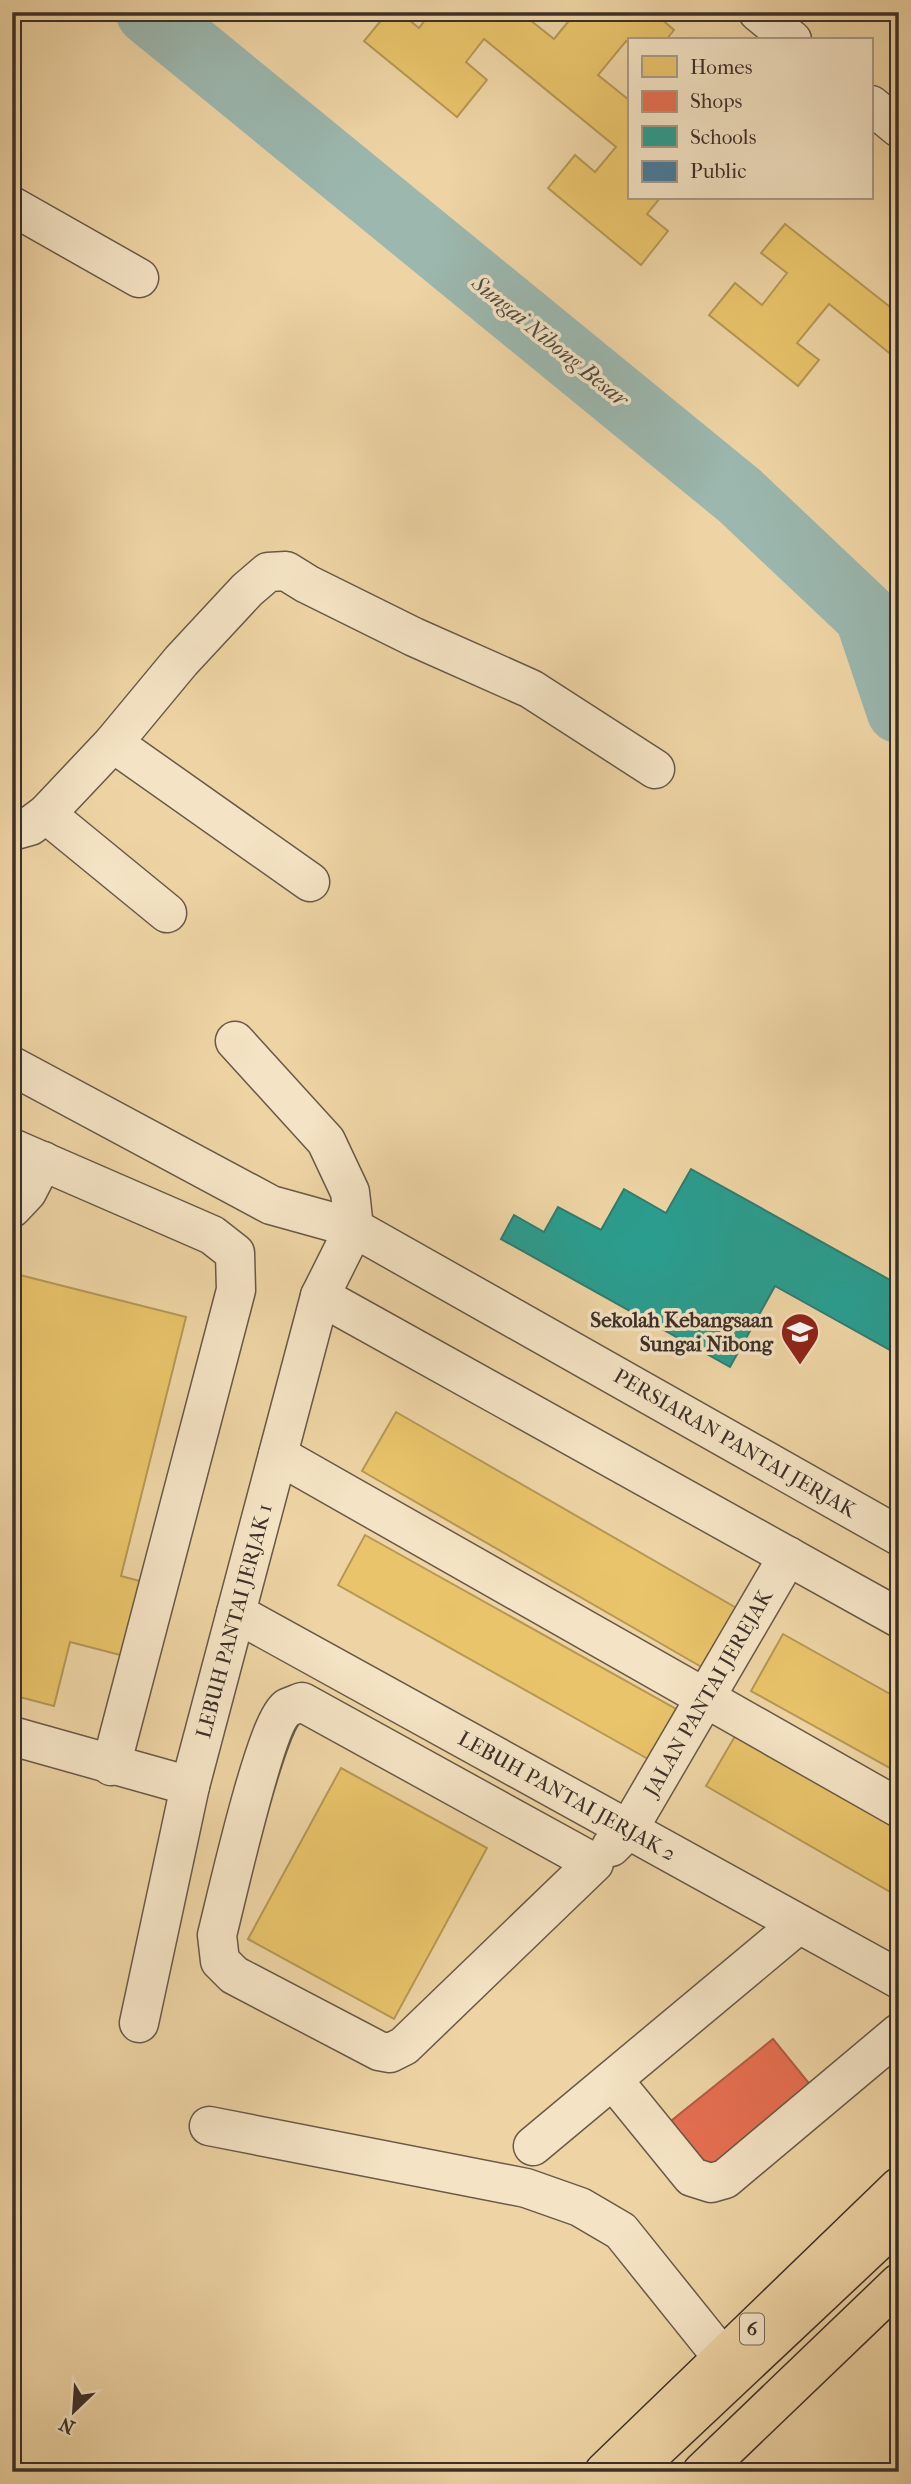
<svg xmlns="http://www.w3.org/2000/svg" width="911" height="2484" font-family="'IM FELL French Canon',serif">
<rect width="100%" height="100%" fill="#eed4a4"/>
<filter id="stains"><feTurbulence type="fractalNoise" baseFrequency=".00286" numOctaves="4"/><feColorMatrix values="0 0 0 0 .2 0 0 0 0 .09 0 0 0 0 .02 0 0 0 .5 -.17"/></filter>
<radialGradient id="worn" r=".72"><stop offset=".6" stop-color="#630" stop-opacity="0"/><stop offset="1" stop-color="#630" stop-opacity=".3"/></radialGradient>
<!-- homes -->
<g fill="#e9c46a" stroke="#b59856" stroke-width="2">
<path d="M388,12h11l20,16 12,-16h89l34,27 22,-27h77l21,18 -8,10h-37v3l-3,-2 -28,34 31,25v98h31l-13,16 21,17 -27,34 -93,-77 27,-33 20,17 21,-25 -132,-108 -18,23 21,18 -30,37 -93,-76z"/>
<path d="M785,224l114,90v47l-70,-57 -32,39 22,17 -21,26 -89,-71 26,-32 27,22 25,-32 -26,-20z"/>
<path d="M12,1273l174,44 -65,259 26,7 -19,74 -58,-15 -16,64 -42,-11z"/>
<path d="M396,1412l344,198 -35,59 -343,-198z"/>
<path d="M365,1535l311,174 -28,50 -310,-174z"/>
<path d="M783,1634l116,65v74l-148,-82z"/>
<path d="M738,1731l161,93v73l-193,-111z"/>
<path d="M341,1768l146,80 -93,171 -146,-80z"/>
</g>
<!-- shops -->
<path fill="#e76f51" stroke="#b45c45" stroke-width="2" d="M773,2039l44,54 -103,80 -43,-52z"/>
<!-- schools -->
<path fill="#2a9d8f" stroke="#2f7c70" stroke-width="2" d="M691,1169l208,116v70l-124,-69 -45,81 -229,-128 13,-24 30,17 14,-25 43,23 23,-41 42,24z"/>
<!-- public -->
<path fill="#457b9d" stroke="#42647a" stroke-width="2" d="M899,2460v12h-13z"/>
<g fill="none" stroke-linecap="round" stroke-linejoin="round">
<!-- river -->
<path stroke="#9bb7ae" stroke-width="65" d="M148,12l592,484 127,120 32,95"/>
<!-- minor casing -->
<g stroke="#685948" stroke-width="41">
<g id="minor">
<path d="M758,12l34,28"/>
<path d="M871,105l28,23"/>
<path d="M12,206l127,72"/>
<path d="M113,743l197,139"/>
<path d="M46,814l121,99"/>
<path d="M12,831l18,-5 16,-12 67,-71 68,-82 66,-71 21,-18 18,-1 21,13 107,53 117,52 124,80"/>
<path d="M235,1041l91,100 24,51 4,36"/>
<path d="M12,1066l259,139 83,23 545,308"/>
<path d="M12,1148l200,87 23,18 1,37 -125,476"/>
<path d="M12,1208l15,-16 16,-31"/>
<path d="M320,1296l579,322"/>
<path d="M278,1455l621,353"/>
<path d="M236,1613l663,366"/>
<path d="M302,1702l292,161 -190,183 -14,7 -11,-2 -145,-76 -14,-14 -3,-26c9,-35 48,-211 70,-227 4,-2 10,-4 15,-6z"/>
<path d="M12,1736l178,50"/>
<path d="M611,1847l17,-17 160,-274"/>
<path d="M139,2023l51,-237 130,-490 34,-68"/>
<path d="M613,2080l79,97 19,6 14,-4 174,-146"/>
<path d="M209,2126l317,62 54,19 41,24 102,127"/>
<path d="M533,2146l266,-222"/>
</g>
</g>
<!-- major casing -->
<g stroke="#3c3029" stroke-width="41">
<path id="major" d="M604,2472l295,-285"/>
</g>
<!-- highway casing -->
<g stroke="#3c3029" stroke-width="41">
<g id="highway">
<path d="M632,2472l267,-251"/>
<path d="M702,2472l197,-189"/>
</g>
</g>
<!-- minor -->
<use href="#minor" stroke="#f4e3c4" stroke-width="38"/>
<!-- major -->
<use href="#major" stroke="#eed4a4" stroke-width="38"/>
<!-- highway -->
<use href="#highway" stroke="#eed4a4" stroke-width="38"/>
</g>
<!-- icons -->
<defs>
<g id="school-pin" transform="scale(2.0125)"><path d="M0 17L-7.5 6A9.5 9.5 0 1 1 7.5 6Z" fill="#8f2418" stroke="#f4e3c4"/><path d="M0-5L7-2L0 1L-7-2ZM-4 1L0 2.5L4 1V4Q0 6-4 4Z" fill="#fff"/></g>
</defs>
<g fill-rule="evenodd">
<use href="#school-pin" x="800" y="1332"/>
</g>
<g text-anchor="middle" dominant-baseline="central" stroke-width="7" stroke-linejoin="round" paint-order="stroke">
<!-- shield labels -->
<rect fill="#f4e3c4" stroke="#736658" stroke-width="2" x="740" y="2313.5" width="24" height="31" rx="5"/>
<g font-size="19" font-weight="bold" fill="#3c3029">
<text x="752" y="2329">6</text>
</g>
<!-- poi labels -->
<g font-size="21" font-weight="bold" fill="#3c3029" stroke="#f4e3c4" text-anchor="end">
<text x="773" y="1320">Sekolah Kebangsaan<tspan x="773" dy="24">Sungai Nibong</tspan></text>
</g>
<!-- street labels -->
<g font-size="21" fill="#3c3029" stroke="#f4e3c4">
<text transform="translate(735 1443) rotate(30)">PERSIARAN PANTAI JERJAK</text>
<text transform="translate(234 1621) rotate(-75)">LEBUH PANTAI JERJAK 1</text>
<text transform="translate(708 1693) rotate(-60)">JALAN PANTAI JEREJAK</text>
<text transform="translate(567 1796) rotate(29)">LEBUH PANTAI JERJAK 2</text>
</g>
<!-- water labels -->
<g font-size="23" font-style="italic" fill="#4f4b44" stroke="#f4e3c4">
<text transform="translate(550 341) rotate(39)">Sungai Nibong Besar</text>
</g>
</g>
<!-- margin -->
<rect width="911" height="2484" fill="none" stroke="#eed4a4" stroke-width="42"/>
<rect x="14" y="14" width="883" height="2456" fill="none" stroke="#3c3029" stroke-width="3.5"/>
<rect x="21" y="21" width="869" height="2442" fill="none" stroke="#3c3029" stroke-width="2"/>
<!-- legend -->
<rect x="628" y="38" width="245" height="161" fill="#f4e3c4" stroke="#aa9b86" stroke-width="2"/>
<rect x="642" y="56" width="35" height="21" fill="#e9c46a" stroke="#aa9b86" stroke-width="2"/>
<text x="690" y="74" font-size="21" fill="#3c3029">Homes</text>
<rect x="642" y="91" width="35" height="21" fill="#e76f51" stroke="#aa9b86" stroke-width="2"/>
<text x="690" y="108" font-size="21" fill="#3c3029">Shops</text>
<rect x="642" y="126" width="35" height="21" fill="#2a9d8f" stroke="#aa9b86" stroke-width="2"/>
<text x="690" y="144" font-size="21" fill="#3c3029">Schools</text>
<rect x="642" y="161" width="35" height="21" fill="#457b9d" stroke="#aa9b86" stroke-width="2"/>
<text x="690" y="178" font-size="21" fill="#3c3029">Public</text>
<!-- north arrow -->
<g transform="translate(74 2411) rotate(205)" stroke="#f4e3c4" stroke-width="5" paint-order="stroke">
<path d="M0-5L12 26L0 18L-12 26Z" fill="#3c3029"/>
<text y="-10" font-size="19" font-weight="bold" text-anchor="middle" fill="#3c3029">N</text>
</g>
<rect width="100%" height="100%" filter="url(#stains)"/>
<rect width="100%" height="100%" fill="url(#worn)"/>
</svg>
